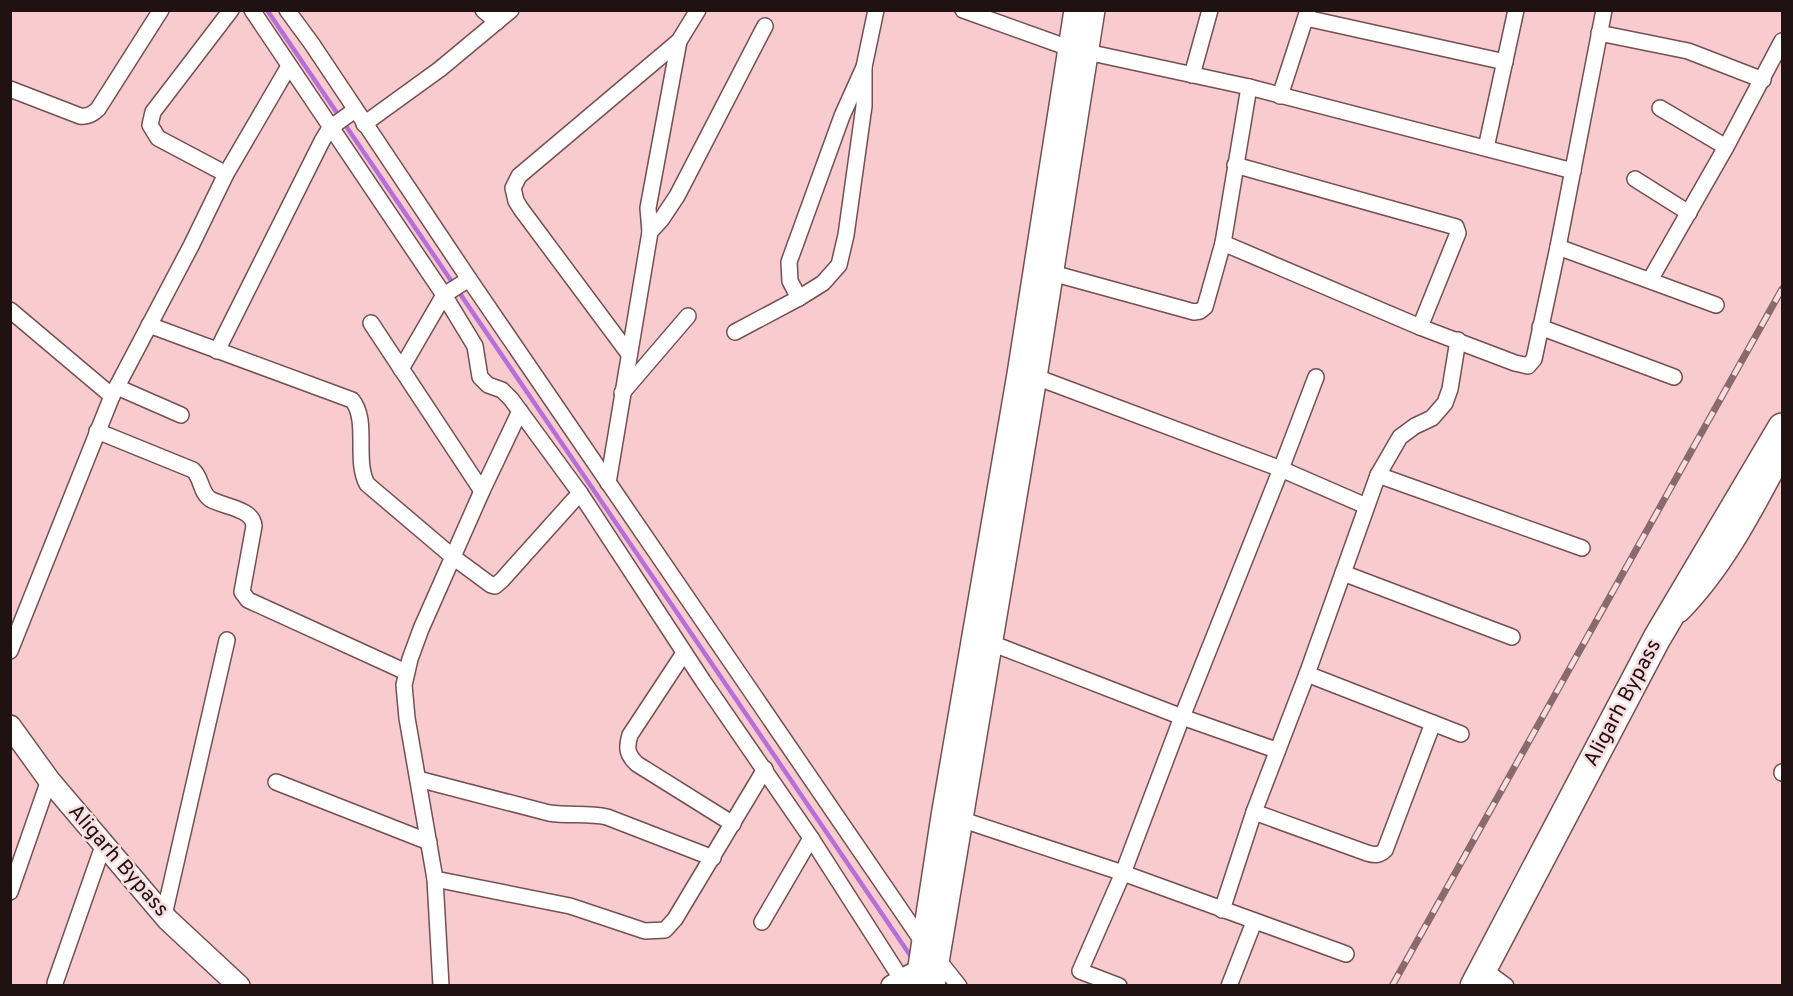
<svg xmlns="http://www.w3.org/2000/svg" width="1793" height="996" font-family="Overpass,sans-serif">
<rect width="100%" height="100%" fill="#f8cbce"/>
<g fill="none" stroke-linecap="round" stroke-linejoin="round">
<!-- stream -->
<path stroke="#b56fd9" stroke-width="4.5" d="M267,10l645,948"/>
<!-- street casing -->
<g stroke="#754f52" stroke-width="18">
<g id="street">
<path d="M252,10l192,285 31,51 5,31 8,8 14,5 9,9 69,94 123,188 108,157 91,142"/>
<path d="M287,10l25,34 157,235 455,665"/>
<path d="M483,10l14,12"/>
<path d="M963,10l106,38"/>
<path d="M1306,18l199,44"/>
<path d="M1599,33l89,18 75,29"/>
<path d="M1087,52l162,35 324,84"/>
<path d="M1192,75l18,-65"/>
<path d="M10,89l70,27c7,1 12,-1 18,-7l63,-99"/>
<path d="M1280,96l28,-86"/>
<path d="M1660,108l66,39"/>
<path d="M364,124l76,-55 71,-59"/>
<path d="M1486,148l30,-138"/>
<path d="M1235,165l221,62 2,6 -38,94"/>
<path d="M226,174l-68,-36 -8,-13 3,-13 78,-102"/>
<path d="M1635,179l54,34"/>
<path d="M650,232l11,-12 16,-24 88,-170"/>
<path d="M1223,243l26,-156"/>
<path d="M1558,247l158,58"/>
<path d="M1052,273l142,39 6,-1 5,-4 18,-64 197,84 95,36 13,3 6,-7 24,-112 46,-237"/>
<path d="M1650,280l76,-133 56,-106"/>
<path d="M799,298l-9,-17 -1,-19 53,-146 22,-49 12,-57"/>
<path d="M10,310l102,86"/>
<path d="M371,323l111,168"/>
<path d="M149,325l203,75c17,20 2,60 15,84l86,73 38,28 4,1 7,-6 78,-87"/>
<path d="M1540,327l134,50"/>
<path d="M735,332l64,-34 24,-15 16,-18 7,-30 18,-129v-39"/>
<path d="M217,351l105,-210 8,-13 25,-18"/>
<path d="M629,354l-108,-145 -5,-8 -3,-13 6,-12 160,-135 19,-31"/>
<path d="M401,369l43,-74 25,-16"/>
<path d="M1036,377l245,92 85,37"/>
<path d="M117,387l64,28"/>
<path d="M622,393l66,-77"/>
<path d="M97,431l96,39c9,8 7,22 17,29 13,8 43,9 44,27l-12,66 6,8 158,72"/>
<path d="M1378,475l204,73"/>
<path d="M608,483l42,-251 -2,-24 31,-167"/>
<path d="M1343,573l169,64"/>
<path d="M1681,614c43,-43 73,-101 101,-154"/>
<path d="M991,643l191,74 94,33"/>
<path d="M10,651l102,-255 79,-150 35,-72 63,-108"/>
<path d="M684,653l-54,82c-4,13 -3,20 7,29l96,60"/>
<path d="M1307,674l154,60"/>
<path d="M1782,772v1"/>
<path d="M418,779l131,34c20,3 39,0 58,4l106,41"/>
<path d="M276,782l153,60"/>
<path d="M1254,812l113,41c7,2 12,3 18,-3l48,-127"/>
<path d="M960,819l163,54 223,81"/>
<path d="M435,879l135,27 75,25 20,-1 10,-11 90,-150"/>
<path d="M10,892l39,-112"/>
<path d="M1222,910l32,-98 53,-138 71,-199 22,-38 15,-11 17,-8 13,-15 5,-14 8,-49"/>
<path d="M164,915l63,-275"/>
<path d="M762,922l49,-84"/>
<path d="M939,961l20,25"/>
<path d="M1483,969l23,17"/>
<path d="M55,983l48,-137"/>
<path d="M441,986l-6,-107 -28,-161 -3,-33 6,-26 11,-30 61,-138 38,-80"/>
<path d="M1119,986l-39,-15 43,-98 59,-156 99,-248 35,-92"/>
<path d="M1229,986l25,-64"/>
</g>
</g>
<!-- secondary casing -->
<g stroke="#754f52" stroke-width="24">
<g id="secondary">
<path d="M10,726l39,54 119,140 71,66"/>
<path d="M892,986l26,-15"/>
<path d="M916,986l26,-170 76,-442 57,-364"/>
<path d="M934,986l102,-609 58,-367"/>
</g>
</g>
<!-- highway casing -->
<g stroke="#754f52" stroke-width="30">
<path id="highway" d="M1474,986l183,-348 125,-211"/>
</g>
<!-- street -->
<use href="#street" stroke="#fff" stroke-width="15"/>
<!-- secondary -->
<use href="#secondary" stroke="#fff" stroke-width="21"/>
<!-- highway -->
<use href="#highway" stroke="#fff" stroke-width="27"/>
<!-- rail casing -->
<g stroke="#896b6e" stroke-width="7">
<path id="rail" d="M1392,986l390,-697"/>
</g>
<!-- rail -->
<use href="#rail" stroke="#f9dddf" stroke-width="4.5" stroke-dasharray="14" stroke-linecap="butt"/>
</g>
<g text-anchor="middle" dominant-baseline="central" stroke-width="5" stroke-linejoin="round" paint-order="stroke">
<!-- street labels -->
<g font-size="21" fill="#201113" stroke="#f9dddf">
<text transform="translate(1623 703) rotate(-62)">Aligarh Bypass</text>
<text transform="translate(118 861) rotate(49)">Aligarh Bypass</text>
</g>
</g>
<!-- border -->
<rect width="1793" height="996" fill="none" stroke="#201113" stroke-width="24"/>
</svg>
